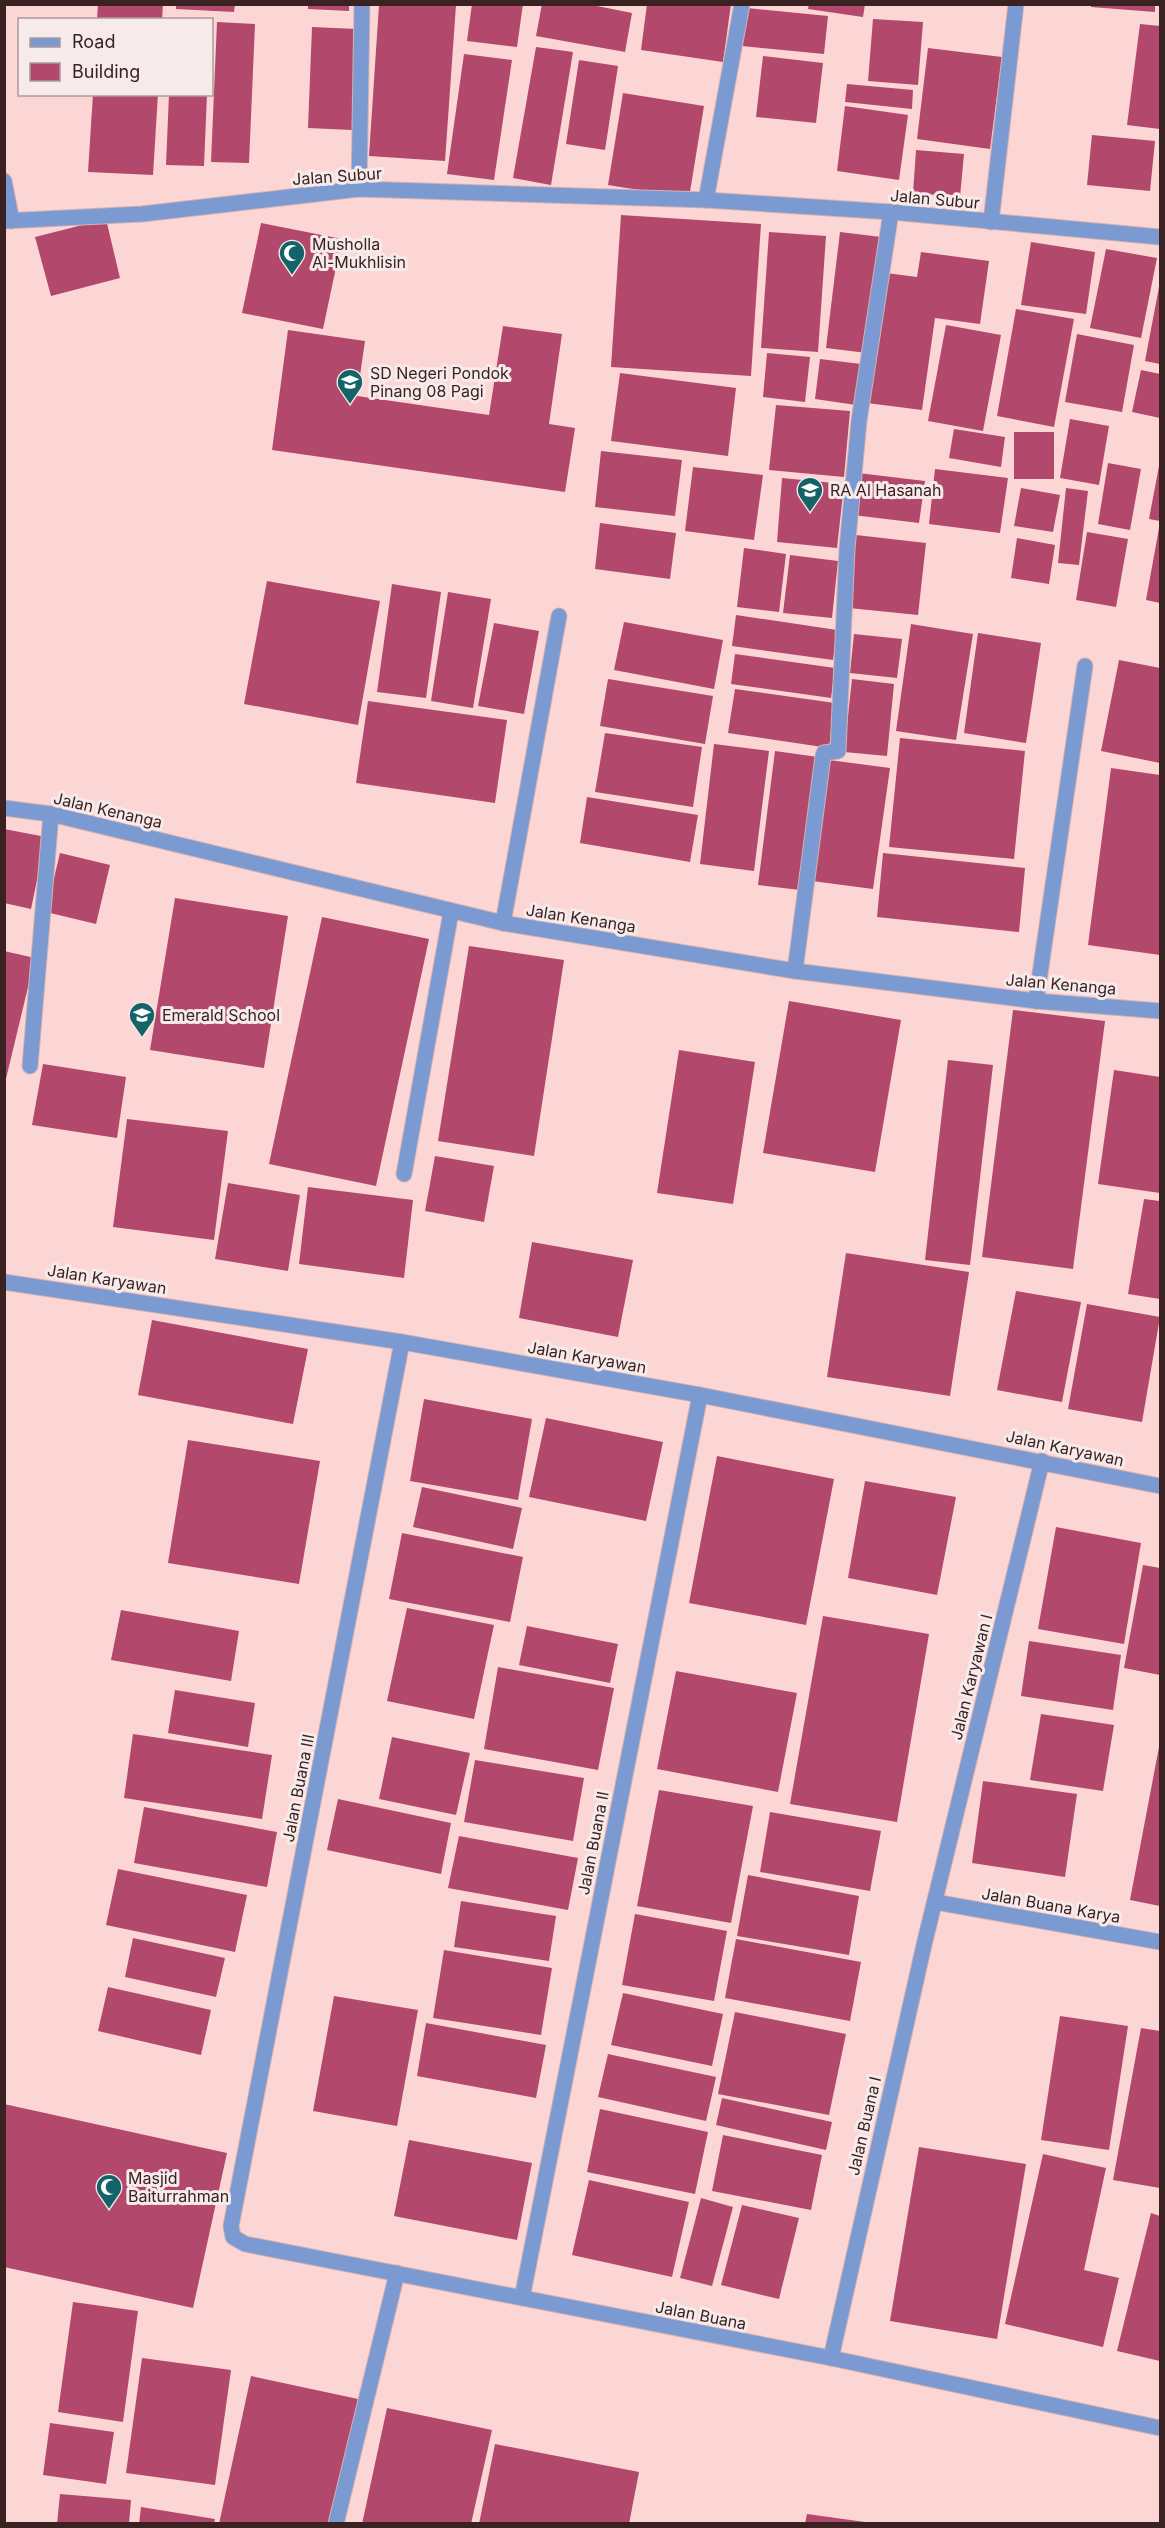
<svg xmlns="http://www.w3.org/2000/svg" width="1165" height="2528" font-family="Inter,sans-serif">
<rect width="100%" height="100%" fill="#fcd6d4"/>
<!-- building -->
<g fill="#b2496c">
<path d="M98,4h65l-1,16h-65z"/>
<path d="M176,4h59l-1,8 -58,-3z"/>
<path d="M308,4h41v7l-41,-2z"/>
<path d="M472,4h51l-6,43 -50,-6z"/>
<path d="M542,4h45l45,9 -7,39 -89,-16z"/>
<path d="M647,4h84l-8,58 -82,-12z"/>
<path d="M809,4h56l-2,13 -55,-8z"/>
<path d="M1091,4h64v8l-64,-5z"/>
<path d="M379,5h77l-11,156 -76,-5z"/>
<path d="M747,8l81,8 -4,38 -82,-8z"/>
<path d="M873,19l50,3 -5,63 -50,-4z"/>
<path d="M217,22l38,2 -6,139 -38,-1z"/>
<path d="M1140,24l20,2v103l-33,-4z"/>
<path d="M312,27l45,2 -5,101 -44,-2z"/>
<path d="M536,47l37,5 -22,133 -38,-7z"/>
<path d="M928,48l74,9 -12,92 -73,-10z"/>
<path d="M464,54l48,6 -18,120 -47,-6z"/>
<path d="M763,56l60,7 -7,60 -60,-6z"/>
<path d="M579,60l39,6 -13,84 -39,-6z"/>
<path d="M847,84l66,6 -1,19 -67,-7z"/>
<path d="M623,93l81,13 -15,92 -81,-13z"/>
<path d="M93,94h65l-5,81 -65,-3z"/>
<path d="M169,94h38l-3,72 -38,-1z"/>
<path d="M845,106l63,9 -9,65 -62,-9z"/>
<path d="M1092,135l63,6 -5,50 -63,-6z"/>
<path d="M916,150l48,4 -4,43 -47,-4z"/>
<path d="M621,215l140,9 -10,152 -140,-9z"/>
<path d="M106,219l14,59 -69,18 -16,-59z"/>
<path d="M261,223l81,16 -19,90 -81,-16z"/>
<path d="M769,232l57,4 -8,116 -57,-4z"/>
<path d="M840,232l41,5 -14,116 -41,-5z"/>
<path d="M1031,242l64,10 -9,62 -65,-9z"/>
<path d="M1106,249l51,9 -16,80 -51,-10z"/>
<path d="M921,252l68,9 -9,63 -45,-6 -13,92 -55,-7 19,-130 31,4z"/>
<path d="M1159,287h1v77l-15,-3z"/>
<path d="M1016,309l58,10 -20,108 -57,-11z"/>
<path d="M946,325l55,10 -18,96 -55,-10z"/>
<path d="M503,326l59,8 -13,90 26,4 -10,64 -293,-42 16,-120 77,11 -8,55 132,19z"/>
<path d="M1077,334l57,11 -12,67 -57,-10z"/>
<path d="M767,353l43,4 -5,45 -42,-5z"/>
<path d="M820,359l41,5 -5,41 -41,-6z"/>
<path d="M1141,370l19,4v44l-28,-6z"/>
<path d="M620,373l116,15 -8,68 -117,-15z"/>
<path d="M776,405l74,6 -6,66 -75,-7z"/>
<path d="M1070,419l39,7 -10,59 -39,-7z"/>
<path d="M954,429l51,8 -4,30 -52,-9z"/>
<rect x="1014" y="432" width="40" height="47"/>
<path d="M601,451l81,9 -7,56 -80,-9z"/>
<path d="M1108,463l33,6 -11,61 -32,-6z"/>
<path d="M1159,466h1v55l-11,-2z"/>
<path d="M693,467l70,8 -9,65 -69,-9z"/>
<path d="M935,469l73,9 -8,55 -71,-9z"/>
<path d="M858,473l67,8 -6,42 -66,-8z"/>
<path d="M782,478l62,6 -7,64 -60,-6z"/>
<path d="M1021,488l39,7 -7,37 -39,-6z"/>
<path d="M1066,488l22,3 -9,74 -21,-2z"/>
<path d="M600,523l76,10 -6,46 -75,-10z"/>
<path d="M1159,528h1v75l-14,-3z"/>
<path d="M1087,532l41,7 -12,68 -40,-7z"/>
<path d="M856,535l70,8 -8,72 -69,-7z"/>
<path d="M1017,538l38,7 -6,39 -38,-6z"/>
<path d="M744,548l42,6 -7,58 -42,-5z"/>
<path d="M790,555l48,6 -6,57 -49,-5z"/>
<path d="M267,581l113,20 -22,124 -114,-21z"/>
<path d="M392,584l49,8 -15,106 -49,-6z"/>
<path d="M448,592l43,7 -18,109 -42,-7z"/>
<path d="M736,615l101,15 -4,30 -101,-14z"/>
<path d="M624,622l99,18 -9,49 -100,-19z"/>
<path d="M494,623l45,8 -15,83 -46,-8z"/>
<path d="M911,624l62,10 -17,106 -60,-9z"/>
<path d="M978,633l63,10 -15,100 -62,-10z"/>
<path d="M854,634l48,5 -5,39 -47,-5z"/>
<path d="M735,654l100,14 -4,30 -100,-14z"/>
<path d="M1119,660l41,8v95l-59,-12z"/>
<path d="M608,679l105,17 -8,48 -105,-18z"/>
<path d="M852,679l42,5 -7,72 -43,-4z"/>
<path d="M735,689l100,14 -6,45 -101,-15z"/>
<path d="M368,701l139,19 -12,83 -139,-20z"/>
<path d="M605,733l97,14 -9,60 -98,-15z"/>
<path d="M900,738l125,13 -11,108 -125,-12z"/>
<path d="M714,744l55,7 -15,120 -54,-7z"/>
<path d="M775,751l43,6 -18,133 -42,-5z"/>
<path d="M829,760l61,8 -17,121 -61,-8z"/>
<path d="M1111,768l49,7v180l-72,-10z"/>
<path d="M587,797l111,18 -8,47 -110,-19z"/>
<path d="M4,829l42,8 -15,72 -27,-6z"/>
<path d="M60,853l50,12 -14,59 -50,-12z"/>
<path d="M883,853l142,15 -6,64 -142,-15z"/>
<path d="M175,898l113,18 -24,152 -114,-18z"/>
<path d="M322,917l107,22 -53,247 -107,-22z"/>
<path d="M469,946l95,14 -30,196 -96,-15z"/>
<path d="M4,951l31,7 -30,125h-1z"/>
<path d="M789,1001l112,19 -26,152 -112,-19z"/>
<path d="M1013,1010l92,11 -32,248 -91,-12z"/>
<path d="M679,1050l76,12 -22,142 -76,-11z"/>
<path d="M948,1060l45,5 -23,200 -45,-5z"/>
<path d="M43,1064l83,13 -9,61 -85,-13z"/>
<path d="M1114,1070l46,7v116l-62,-9z"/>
<path d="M127,1119l101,12 -14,109 -101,-13z"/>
<path d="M435,1156l59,10 -10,56 -59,-11z"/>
<path d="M228,1183l72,12 -12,76 -73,-12z"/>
<path d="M308,1187l105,13 -9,78 -105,-14z"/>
<path d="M1144,1199l16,2v98l-32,-5z"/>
<path d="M532,1242l101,18 -15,77 -99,-19z"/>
<path d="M846,1253l123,19 -19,124 -123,-19z"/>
<path d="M1016,1291l65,11 -19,100 -65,-12z"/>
<path d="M1087,1304l73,13 -18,105 -74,-13z"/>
<path d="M152,1320l156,29 -15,75 -155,-29z"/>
<path d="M424,1399l108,20 -14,81 -108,-19z"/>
<path d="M546,1418l117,24 -17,79 -117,-24z"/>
<path d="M188,1440l132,21 -21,123 -131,-21z"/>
<path d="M717,1456l117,23 -28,146 -117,-22z"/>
<path d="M865,1481l91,16 -19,98 -89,-17z"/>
<path d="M422,1487l100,21 -9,41 -100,-22z"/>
<path d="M1056,1527l85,16 -17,101 -86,-15z"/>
<path d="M402,1533l121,24 -13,65 -121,-23z"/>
<path d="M1143,1565l17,3v107l-36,-7z"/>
<path d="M407,1608l87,17 -20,94 -87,-18z"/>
<path d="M121,1610l118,21 -8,50 -120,-21z"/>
<path d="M823,1616l106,18 -32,188 -107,-18z"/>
<path d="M527,1626l91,18 -8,39 -91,-18z"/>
<path d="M1029,1641l92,14 -8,55 -92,-14z"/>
<path d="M498,1667l116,21 -16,82 -114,-21z"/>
<path d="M676,1671l121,22 -19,99 -121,-23z"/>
<path d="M175,1690l80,13 -7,44 -80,-14z"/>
<path d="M1041,1714l73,11 -11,66 -73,-11z"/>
<path d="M133,1734l139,21 -10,64 -138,-21z"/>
<path d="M392,1737l78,16 -14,62 -77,-16z"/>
<path d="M1159,1747h1v159l-30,-6z"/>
<path d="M475,1760l109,18 -11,63 -109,-19z"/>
<path d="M983,1781l94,13 -12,83 -93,-14z"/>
<path d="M659,1790l94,16 -22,117 -94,-17z"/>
<path d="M338,1799l113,24 -10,51 -114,-24z"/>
<path d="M144,1807l133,25 -10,55 -133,-24z"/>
<path d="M770,1812l111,19 -11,60 -110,-19z"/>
<path d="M459,1836l119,22 -10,52 -120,-22z"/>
<path d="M118,1869l129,26 -12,57 -129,-27z"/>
<path d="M748,1875l111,21 -10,59 -112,-19z"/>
<path d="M461,1901l95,15 -7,45 -95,-14z"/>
<path d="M635,1914l92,17 -13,70 -92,-16z"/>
<path d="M133,1938l92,20 -9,39 -91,-20z"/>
<path d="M736,1939l125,23 -11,59 -125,-23z"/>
<path d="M444,1950l108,18 -11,67 -108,-17z"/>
<path d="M108,1987l103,23 -10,45 -103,-24z"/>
<path d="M623,1993l100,21 -11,52 -101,-21z"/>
<path d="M334,1996l84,14 -21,116 -84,-15z"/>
<path d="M735,2012l111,22 -17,81 -111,-21z"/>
<path d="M1060,2016l68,10 -19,124 -68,-10z"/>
<path d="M426,2023l120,22 -10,53 -119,-22z"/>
<path d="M1141,2028l19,3v157l-47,-8z"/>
<path d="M608,2054l108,23 -10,44 -108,-24z"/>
<path d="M722,2098l110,24 -6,28 -110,-25z"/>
<path d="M4,2104l223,49 -34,155 -189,-41z"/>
<path d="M600,2109l108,23 -13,62 -108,-22z"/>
<path d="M723,2135l99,20 -11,55 -99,-19z"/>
<path d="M409,2140l123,23 -15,77 -123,-24z"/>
<path d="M919,2147l107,17 -29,175 -107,-18z"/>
<path d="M1043,2154l63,14 -22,102 35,8 -16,69 -98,-23z"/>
<path d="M589,2180l100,22 -17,75 -100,-22z"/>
<path d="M701,2198l32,9 -21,79 -32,-8z"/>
<path d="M742,2205l57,13 -20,81 -58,-14z"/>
<path d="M1151,2213l9,3v145l-43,-10z"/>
<path d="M73,2302l65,9 -15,111 -65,-10z"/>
<path d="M142,2358l89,12 -16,115 -89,-12z"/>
<path d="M251,2376l107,23 -27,125h-112z"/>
<path d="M387,2408l105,22 -21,94h-109z"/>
<path d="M50,2423l64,9 -8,52 -63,-9z"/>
<path d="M495,2444l144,28 -10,52h-150z"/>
<path d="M60,2494l71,6 -2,24h-72z"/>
<path d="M141,2507l74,12 -1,5h-75z"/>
<path d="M807,2514l58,8 -1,2h-59z"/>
</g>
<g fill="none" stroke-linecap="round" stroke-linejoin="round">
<!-- lane casing -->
<g stroke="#d5b2b0" stroke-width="17">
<path id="lane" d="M30,1066l21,-252"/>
</g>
<!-- street casing -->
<g stroke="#d5b2b0" stroke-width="17">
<g id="street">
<path d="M4,181l8,40"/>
<path d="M359,189l3,-185"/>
<path d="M706,200l36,-196"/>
<path d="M4,221l138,-7 217,-25 347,11 185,12 269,25"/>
<path d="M991,222l25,-218"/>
<path d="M4,808l47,6 452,109 292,48 241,30 124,10"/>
<path d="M503,923l56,-307"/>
<path d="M795,971l28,-215 1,-3 14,-2 9,-202 12,-128 32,-209"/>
<path d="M1036,1001l49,-335"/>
<path d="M404,1174l47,-262"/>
<path d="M4,1282l398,60 298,53 460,91"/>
<path d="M402,1342l-171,884 2,11 12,7 586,114 329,70"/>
<path d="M935,1902l225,40"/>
<path d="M522,2298l178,-903"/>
<path d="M831,2358l93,-413 118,-484"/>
<path d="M336,2524l61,-251"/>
</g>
</g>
<!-- lane -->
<use href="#lane" stroke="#7b9ad2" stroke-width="15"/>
<!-- street -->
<use href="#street" stroke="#7b9ad2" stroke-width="15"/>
</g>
<!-- icons -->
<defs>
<g id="mosque-pin" transform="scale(1.35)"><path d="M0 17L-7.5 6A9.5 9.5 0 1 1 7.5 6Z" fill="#136368" stroke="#f7eaea"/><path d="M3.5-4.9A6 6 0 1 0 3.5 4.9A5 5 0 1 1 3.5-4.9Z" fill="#fff"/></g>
<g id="school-pin" transform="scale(1.35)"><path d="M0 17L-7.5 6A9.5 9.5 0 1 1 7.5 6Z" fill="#136368" stroke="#f7eaea"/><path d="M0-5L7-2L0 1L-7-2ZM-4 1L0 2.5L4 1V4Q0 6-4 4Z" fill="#fff"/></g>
</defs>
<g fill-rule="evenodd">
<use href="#mosque-pin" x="292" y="253"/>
<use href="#school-pin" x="350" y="382"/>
<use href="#school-pin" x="810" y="490"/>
<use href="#school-pin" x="142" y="1015"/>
<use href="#mosque-pin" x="109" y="2187"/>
</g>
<g text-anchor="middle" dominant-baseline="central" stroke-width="6" stroke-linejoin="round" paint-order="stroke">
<!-- street labels -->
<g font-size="16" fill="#392221" stroke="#f7eaea">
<text transform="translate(337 176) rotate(-4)">Jalan Subur</text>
<text transform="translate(935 199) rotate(5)">Jalan Subur</text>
<text transform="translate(108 810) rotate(13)">Jalan Kenanga</text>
<text transform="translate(581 918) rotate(9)">Jalan Kenanga</text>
<text transform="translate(1061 984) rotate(5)">Jalan Kenanga</text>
<text transform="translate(107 1279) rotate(9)">Jalan Karyawan</text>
<text transform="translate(587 1357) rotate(10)">Jalan Karyawan</text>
<text transform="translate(1065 1448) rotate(12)">Jalan Karyawan</text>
<text transform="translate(971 1677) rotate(-76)">Jalan Karyawan I</text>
<text transform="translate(298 1788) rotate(-79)">Jalan Buana III</text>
<text transform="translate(593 1843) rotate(-79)">Jalan Buana II</text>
<text transform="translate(1051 1905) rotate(10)">Jalan Buana Karya</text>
<text transform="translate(864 2126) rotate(-77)">Jalan Buana I</text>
<text transform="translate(701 2315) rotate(11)">Jalan Buana</text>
</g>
<!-- poi labels -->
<g font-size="16" fill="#392221" stroke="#f7eaea" text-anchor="start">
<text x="312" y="244">Musholla<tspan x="312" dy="18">Al-Mukhlisin</tspan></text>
<text x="370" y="373">SD Negeri Pondok<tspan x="370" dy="18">Pinang 08 Pagi</tspan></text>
<text x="830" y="490">RA Al Hasanah</text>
<text x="162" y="1015">Emerald School</text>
<text x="128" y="2178">Masjid<tspan x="128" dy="18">Baiturrahman</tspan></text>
</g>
</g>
<!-- border -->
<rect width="1165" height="2528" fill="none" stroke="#392221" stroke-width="12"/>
<!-- legend -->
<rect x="18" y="18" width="195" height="78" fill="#f7eaea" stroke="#ab9a9a" stroke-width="1.5"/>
<rect x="30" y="38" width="30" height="9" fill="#7b9ad2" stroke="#ab9a9a" stroke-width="1.5"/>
<text x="72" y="48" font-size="18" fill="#392221">Road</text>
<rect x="30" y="63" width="30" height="18" fill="#b2496c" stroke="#ab9a9a" stroke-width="1.5"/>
<text x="72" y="78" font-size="18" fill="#392221">Building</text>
</svg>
